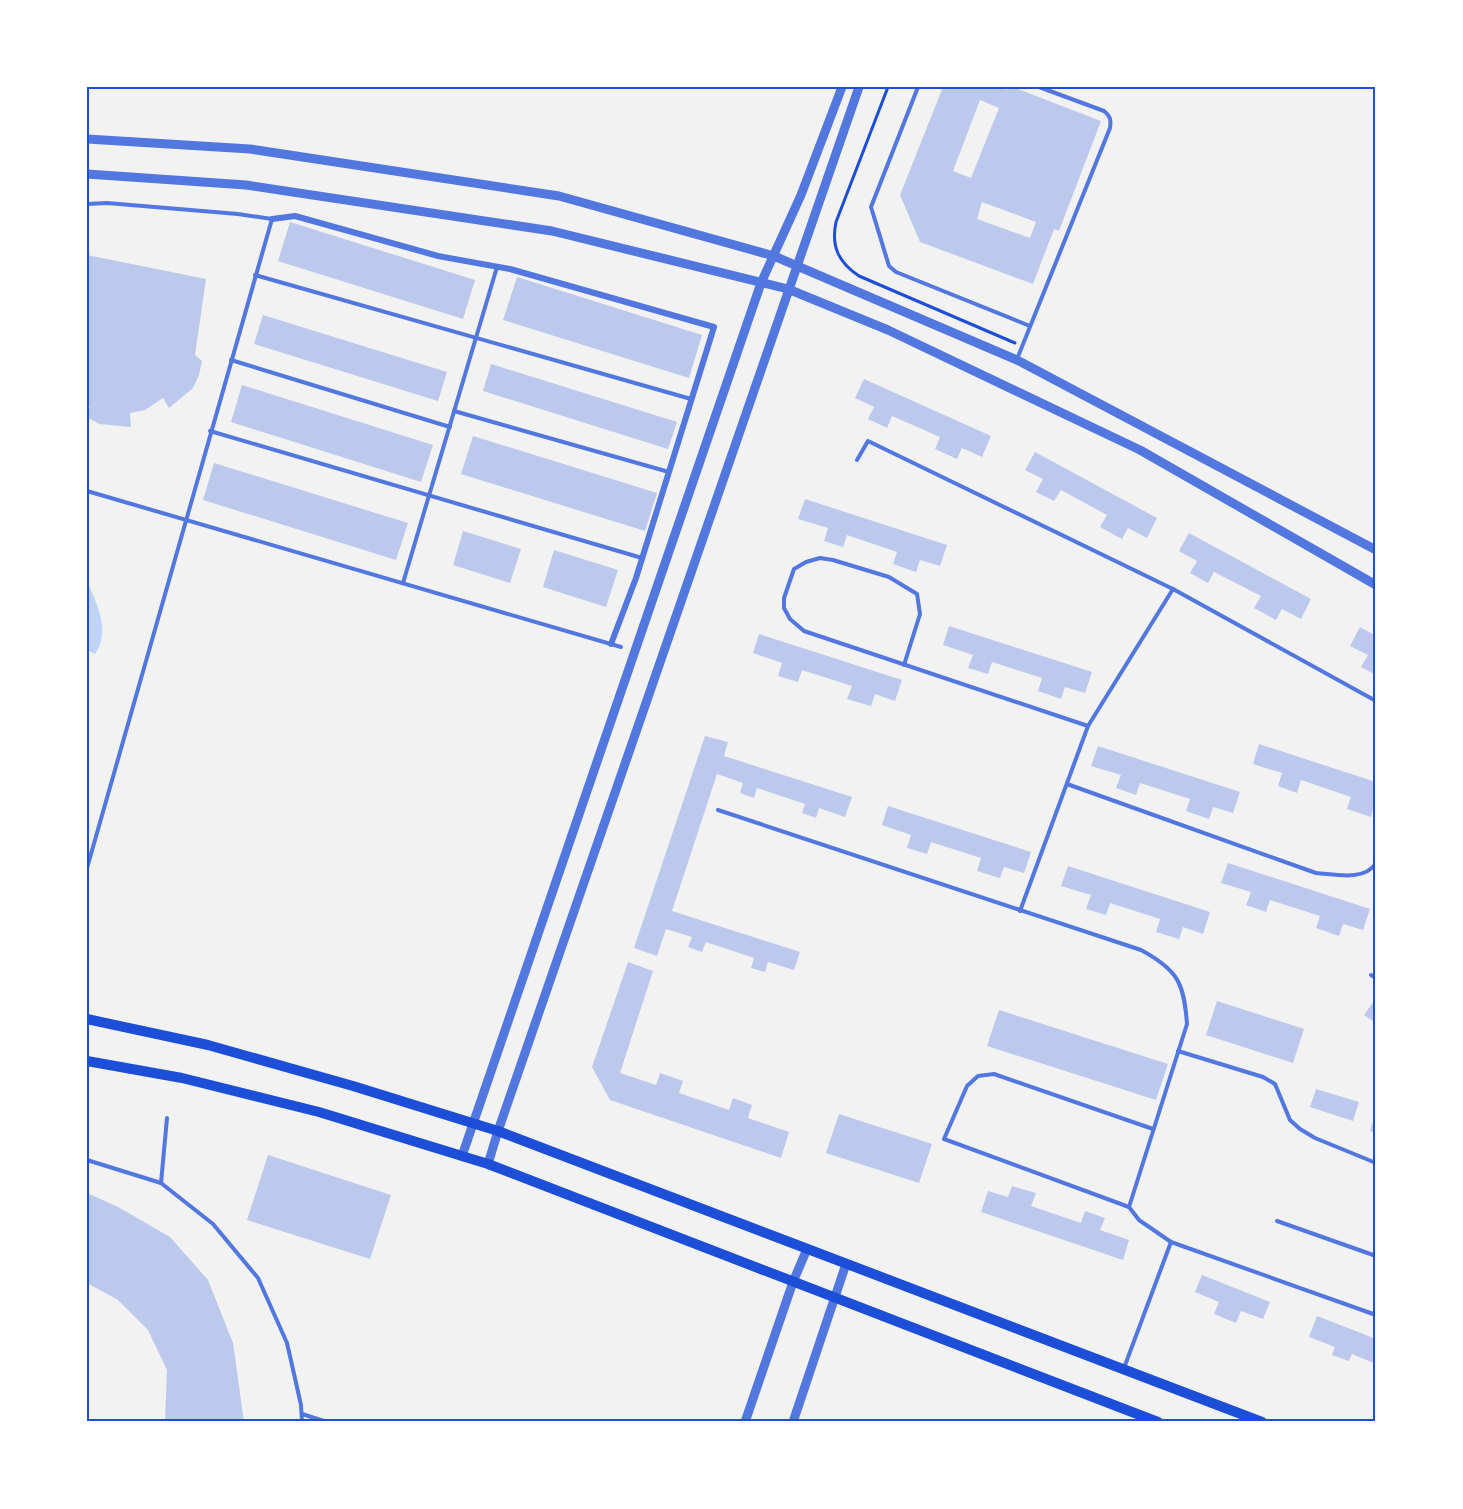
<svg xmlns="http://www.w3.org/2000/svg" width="1463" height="1509" font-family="Georgia,serif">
<rect width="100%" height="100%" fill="#f2f2f2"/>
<!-- water -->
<path fill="#bfd3fe" d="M87,581c10,23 24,50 8,73l-8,-4z"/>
<!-- building -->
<g fill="#bdc9ec" fill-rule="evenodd">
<path d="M943,87h56l8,3 1,-3h5l88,34 -42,110 -5,-2 -21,55 -113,-42 -20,-47zM980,100l19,8 -28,70 -18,-7zM982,202l54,20 -6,16 -53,-19z"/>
<path d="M290,222l185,58 -12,39 -185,-58z"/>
<path d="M87,255l119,24 -11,76 7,6 -3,14 -6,13 -24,20 -6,-10 -18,12 -15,3 1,14 -32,-3 -12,-7 3,-11 -3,-2z"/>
<path d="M517,277l185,58 -13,43 -186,-58z"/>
<path d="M263,315l184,57 -9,29 -184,-57z"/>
<path d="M491,364l186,58 -9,27 -185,-58z"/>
<path d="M864,379l127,57 -9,21 -20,-9 -5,11 -22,-10 5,-12 -48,-21 -5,12 -19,-9 6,-12 -19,-9z"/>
<path d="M242,385l191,60 -12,37 -190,-60z"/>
<path d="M473,436l184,57 -12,38 -184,-57z"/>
<path d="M1035,452l122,66 -10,20 -19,-10 -6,11 -22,-12 7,-12 -46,-25 -7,11 -18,-9 7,-13 -18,-9z"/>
<path d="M214,463l194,60 -12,37 -193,-60z"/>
<path d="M805,499l142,46 -7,21 -20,-6 -4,12 -23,-8 4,-12 -50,-17 -4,12 -19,-6 4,-13 -30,-9z"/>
<path d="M463,531l58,18 -11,34 -57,-18z"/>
<path d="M1189,533l122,66 -10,20 -19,-10 -6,11 -22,-12 7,-12 -47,-24 -6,11 -18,-10 7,-12 -18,-10z"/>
<path d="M554,550l64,20 -12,37 -63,-20z"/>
<path d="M949,626l143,46 -7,21 -20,-6 -4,12 -23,-8 4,-13 -50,-16 -4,12 -20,-6 5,-13 -30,-10z"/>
<path d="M1360,627l16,9v39l-15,-8 7,-12 -18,-9z"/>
<path d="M759,634l143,46 -7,21 -20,-7 -4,12 -24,-7 5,-13 -50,-16 -4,12 -20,-6 4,-13 -29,-10z"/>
<path d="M705,736l23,6 -4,14 128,41 -7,20 -26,-9 -3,10 -14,-5 3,-9 -48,-16 -3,10 -14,-5 3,-10 -26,-9 -45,137 128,41 -6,18 -26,-8 -3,10 -14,-4 3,-10 -48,-16 -4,10 -14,-5 4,-10 -26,-8 -9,27 -23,-8z"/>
<path d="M1259,744l117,38v23h-2l-3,12 -24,-8 4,-12 -50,-17 -4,13 -19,-7 4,-13 -29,-9z"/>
<path d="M1098,746l142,46 -7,21 -20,-6 -4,12 -23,-8 4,-12 -50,-16 -4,12 -20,-7 5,-13 -30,-9z"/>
<path d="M888,806l143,46 -7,21 -20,-6 -4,11 -23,-7 4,-13 -50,-16 -4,12 -20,-6 4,-13 -29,-10z"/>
<path d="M1228,863l142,46 -7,21 -20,-6 -4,12 -23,-8 4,-12 -50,-16 -4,12 -20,-7 5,-13 -30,-9z"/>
<path d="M1068,866l142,46 -7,22 -20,-7 -4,12 -23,-7 4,-13 -50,-16 -4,12 -20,-6 5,-14 -30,-9z"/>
<path d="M628,962l25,9 -33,102 36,12 4,-12 23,8 -4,12 50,17 4,-12 19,7 -4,13 41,14 -8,26 -171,-58 -18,-33z"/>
<path d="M1376,998v25l-12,-8z"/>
<path d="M1217,1001l87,28 -11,34 -87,-28z"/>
<path d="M999,1010l169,54 -12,36 -169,-54z"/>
<path d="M1316,1089l43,13 -6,19 -43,-14z"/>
<path d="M1376,1112v21l-6,-2z"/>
<path d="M839,1114l93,30 -13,39 -93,-30z"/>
<path d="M268,1155l123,40 -21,64 -123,-39z"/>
<path d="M1012,1186l24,7 -5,13 50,17 4,-12 20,7 -5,12 29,10 -6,20 -142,-48 7,-21 20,6z"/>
<path d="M87,1193l31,14 52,30 38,43 25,63 11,79h-79l2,-52 -19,-40 -30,-30 -31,-17z"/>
<path d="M1202,1275l68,27 -7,17 -22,-8 -5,12 -22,-9 5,-12 -24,-10z"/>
<path d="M1317,1316l59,23v25l-24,-10 -3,7 -17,-6 3,-8 -26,-10z"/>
</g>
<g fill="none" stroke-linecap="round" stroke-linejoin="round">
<!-- path -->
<path stroke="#1d4ed8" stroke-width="3" d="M888,87l-52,135c-5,24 2,40 23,54l156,67"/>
<!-- service -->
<g stroke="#5277de" stroke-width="4">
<path d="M918,87l-47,120 18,59 7,6 134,54"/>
<path d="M87,204l20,-1 131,11 34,5 -185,649"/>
<path d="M255,275l436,124"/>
<path d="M1017,359l93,-231c1,-8 1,-11 -6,-17l-65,-24"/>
<path d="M231,360l219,67"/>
<path d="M454,411l215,61"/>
<path d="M210,431l432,127"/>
<path d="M857,460l11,-19 305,148 203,112"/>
<path d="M87,491l534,156"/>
<path d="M403,583l94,-316"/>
<path d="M904,665l16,-51 -3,-20 -28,-17 -56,-17 -13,-2 -14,4 -12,7 -10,29v10l6,11 14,12 284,95"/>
<path d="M1067,784l249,89c18,1 48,9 60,-10"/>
<path d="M718,810l423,140c37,20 43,33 46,74l-58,183 10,13 32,22 205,73"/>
<path d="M1020,911l68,-185 85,-137"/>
<path d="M1371,975l5,3"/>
<path d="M1178,1051l85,26 12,7 15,36 10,9 15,9 61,25"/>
<path d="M87,1160l74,23 52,41 45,54 29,65 14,62 1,17"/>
<path d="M161,1183l6,-65"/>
<path d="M1129,1207l-185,-68 23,-53 11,-10 16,-2 159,55"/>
<path d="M1277,1221l99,35"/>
<path d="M1124,1368l47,-126"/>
<path d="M302,1414l25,8"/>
</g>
<!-- minor -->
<path stroke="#5277de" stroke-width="6" d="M272,219l23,-3 143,40 72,13 204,58 -78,251 -25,66"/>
<!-- tertiary -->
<g stroke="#5277de" stroke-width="9">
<path d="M87,139l163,10 309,47 215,60 243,104 359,190"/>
<path d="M87,174l159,11 306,46 236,58 100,41 252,120 236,135"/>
<path d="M462,1156l299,-873 40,-88 41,-108"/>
<path d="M488,1164l10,-33 361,-1044"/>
<path d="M745,1422l48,-140 14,-33"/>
<path d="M793,1422l53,-158"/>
</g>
<!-- primary -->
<g stroke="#1d4ed8" stroke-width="10">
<path d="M87,1019l121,26 145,41 145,45 764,291"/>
<path d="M87,1061l95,17 137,34 169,52 670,258"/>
</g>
</g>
<!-- border -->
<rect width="1463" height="1509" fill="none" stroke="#ffffff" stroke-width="177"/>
<rect x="88" y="88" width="1286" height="1332" fill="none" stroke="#1d4ed8" stroke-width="2"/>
</svg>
